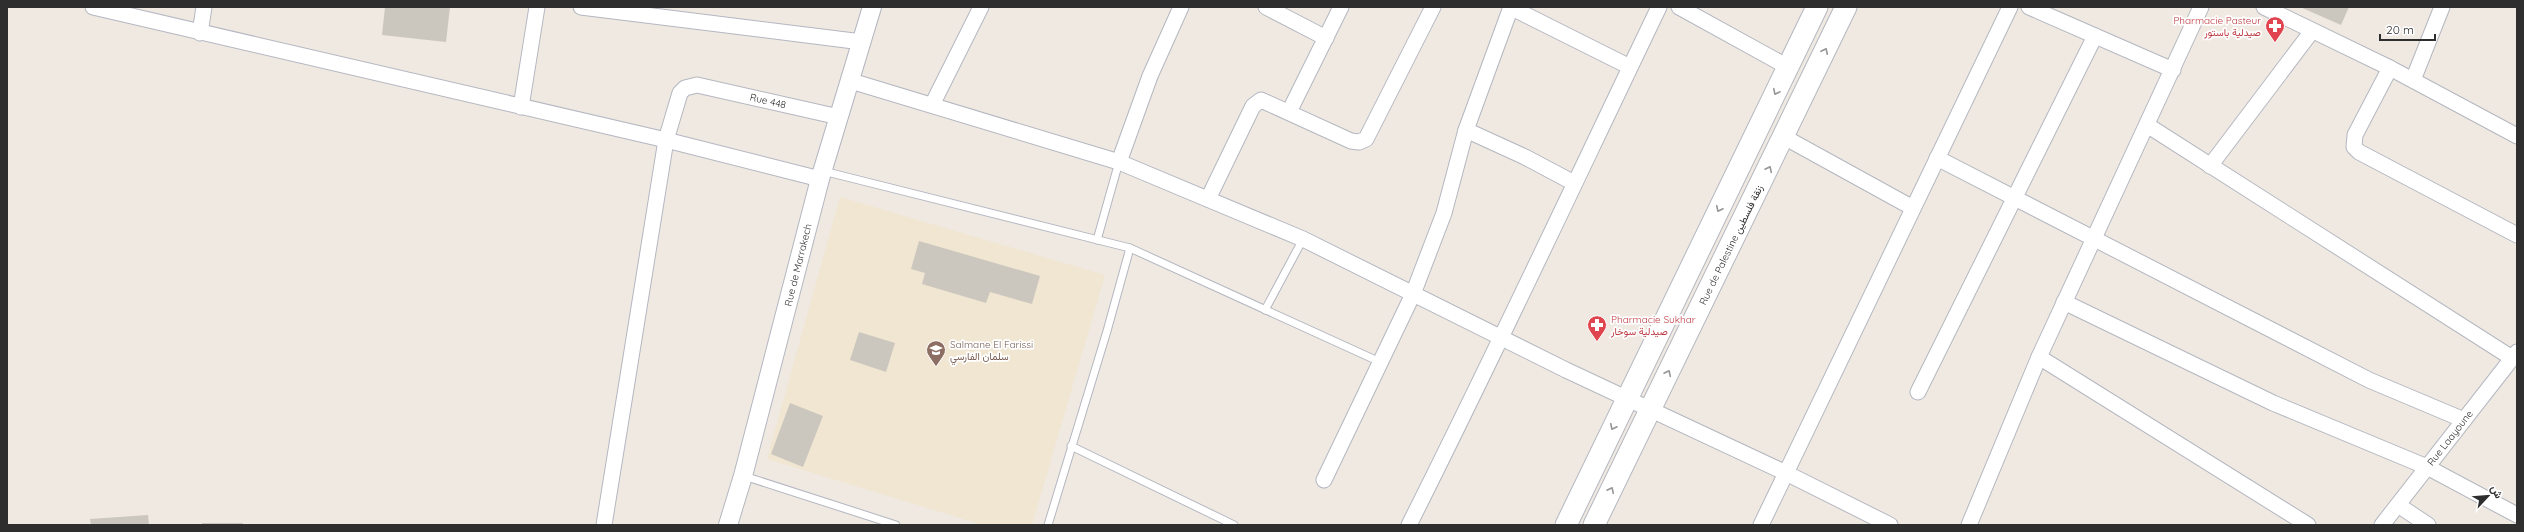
<svg xmlns="http://www.w3.org/2000/svg" width="2524" height="532" font-family="Quicksand,Vazirmatn,sans-serif">
<rect width="100%" height="100%" fill="#efe9e1"/>
<!-- education -->
<path fill="#f0e6d1" d="M840,197l265,78 -73,250h-49l-216,-66z"/>
<!-- building -->
<g fill="#cbc7bf">
<path d="M385,7h65l-4,35 -64,-7z"/>
<path d="M2300,7h49l-8,18z"/>
<path d="M919,241l121,35 -8,28 -42,-12 -4,11 -64,-19 3,-11 -14,-4z"/>
<path d="M859,332l36,11 -9,29 -36,-12z"/>
<path d="M790,403l33,13 -20,51 -32,-13z"/>
<path d="M148,515l1,10h-58l-1,-6z"/>
<rect x="202" y="523" width="41" height="2"/>
</g>
<g fill="none" stroke-linecap="round" stroke-linejoin="round">
<!-- service casing -->
<g stroke="#b4b7c1" stroke-width="9">
<g id="service">
<path d="M823,171l307,77 250,114"/>
<path d="M1097,240l22,-78"/>
<path d="M1265,310l38,-71"/>
<path d="M1071,446l163,79"/>
<path d="M744,476l152,49"/>
<path d="M1048,525l59,-194 23,-83"/>
</g>
</g>
<!-- minor casing -->
<g stroke="#b4b7c1" stroke-width="17">
<g id="minor">
<path d="M93,7l573,133 154,39"/>
<path d="M581,7l281,35"/>
<path d="M1266,7l60,31"/>
<path d="M1510,7l120,60"/>
<path d="M1679,7l109,60"/>
<path d="M2029,7l144,63"/>
<path d="M2264,7l126,61 127,68"/>
<path d="M200,33l4,-26"/>
<path d="M2390,68l-35,67 -1,12 5,5 158,83"/>
<path d="M2413,80l29,-73"/>
<path d="M851,81l268,81 184,77 263,131 220,103 104,52"/>
<path d="M932,105l49,-98"/>
<path d="M521,107l16,-100"/>
<path d="M1289,112l52,-105"/>
<path d="M2147,125l365,233"/>
<path d="M1466,130l59,27 49,26"/>
<path d="M1784,137l129,71"/>
<path d="M1937,158l432,222 95,40"/>
<path d="M1119,162l31,-86 31,-69"/>
<path d="M2210,166l102,-135"/>
<path d="M1208,199l45,-93 8,-6 90,41 8,1 7,-3 67,-132"/>
<path d="M2064,302l209,101 154,64 90,48"/>
<path d="M2039,357l269,168"/>
<path d="M1918,392l177,-356"/>
<path d="M1324,480l89,-186 31,-81 22,-83 45,-123"/>
<path d="M2398,505l30,20"/>
<path d="M604,525l62,-385 14,-47 5,-5 12,-3 142,32"/>
<path d="M1409,525c86,-171 167,-345 250,-518"/>
<path d="M1761,525l249,-518"/>
<path d="M1969,525l70,-168 162,-350"/>
<path d="M2382,525l135,-173"/>
</g>
</g>
<!-- tertiary casing -->
<g stroke="#b4b7c1" stroke-width="20">
<path id="tertiary" d="M728,525l15,-49 77,-297 52,-172"/>
</g>
<!-- secondary casing -->
<g stroke="#b4b7c1" stroke-width="23">
<g id="secondary">
<path d="M1566,525l251,-518"/>
<path d="M1594,525l252,-518"/>
</g>
</g>
<!-- service -->
<use href="#service" stroke="#fff" stroke-width="7"/>
<!-- minor -->
<use href="#minor" stroke="#fff" stroke-width="15"/>
<!-- tertiary -->
<use href="#tertiary" stroke="#fff" stroke-width="18"/>
<!-- secondary -->
<use href="#secondary" stroke="#fff" stroke-width="21"/>
</g>
<!-- one-way arrows -->
<defs><path id="oneway-chevron" d="M-2-3.5L2.5 0L-2 3.5" fill="none" stroke-width="1.6" stroke-linecap="round" stroke-linejoin="round"/></defs>
<g stroke="#969696">
<use href="#oneway-chevron" transform="translate(1825 51) rotate(-65)"/>
<use href="#oneway-chevron" transform="translate(1776 92) rotate(116)"/>
<use href="#oneway-chevron" transform="translate(1769 169) rotate(-64)"/>
<use href="#oneway-chevron" transform="translate(1719 209) rotate(116)"/>
<use href="#oneway-chevron" transform="translate(1668 373) rotate(-64)"/>
<use href="#oneway-chevron" transform="translate(1613 427) rotate(116)"/>
<use href="#oneway-chevron" transform="translate(1611 490) rotate(-64)"/>
</g>
<!-- icons -->
<defs>
<g id="pharmacy-pin" transform="scale(1)"><path d="M0 17L-7.5 6A9.5 9.5 0 1 1 7.5 6Z" fill="#e0444e" stroke="#fff"/><path d="M-2-6h4v4h4v4h-4v4h-4v-4h-4v-4h4Z" fill="#fff"/></g>
<g id="school-pin" transform="scale(1)"><path d="M0 17L-7.5 6A9.5 9.5 0 1 1 7.5 6Z" fill="#8d6e63" stroke="#fff"/><path d="M0-5L7-2L0 1L-7-2ZM-4 1L0 2.5L4 1V4Q0 6-4 4Z" fill="#fff"/></g>
</defs>
<g fill-rule="evenodd">
<use href="#pharmacy-pin" x="2275" y="26"/>
<use href="#pharmacy-pin" x="1597" y="325"/>
<use href="#school-pin" x="936" y="350"/>
</g>
<g text-anchor="middle" dominant-baseline="central" stroke-width="3.5" stroke-linejoin="round" paint-order="stroke">
<!-- health labels -->
<g font-size="10" fill="#be3a42" stroke="#fff" text-anchor="end">
<text x="2261" y="20">Pharmacie Pasteur<tspan x="2261" dy="12">صيدلية باستور</tspan></text>
<text x="1611" y="319" text-anchor="start">Pharmacie Sukhar<tspan x="1611" dy="12">صيدلية سوخار</tspan></text>
</g>
<!-- street labels -->
<g font-size="10" fill="#2e2e2e" stroke="#fff">
<text transform="translate(768 101) rotate(13)">Rue 448</text>
<text transform="translate(1731 245) rotate(-64)">Rue de Palestine زنقة فلسطين</text>
<text transform="translate(798 265) rotate(-76)">Rue de Marrakech</text>
<text transform="translate(2450 438) rotate(-52)">Rue Laayoune</text>
</g>
<!-- education labels -->
<g font-size="10" fill="#785e54" stroke="#fff" text-anchor="start">
<text x="950" y="344">Salmane El Farissi<tspan x="950" dy="12">سلمان الفارسي</tspan></text>
</g>
</g>
<!-- border -->
<rect width="2524" height="532" fill="none" stroke="#2e2e2e" stroke-width="16"/>
<!-- north arrow -->
<g transform="translate(2488 496) rotate(64)" stroke="#ffffff" stroke-width="3" paint-order="stroke">
<path d="M0-3L7 15L0 10L-7 15Z" fill="#2e2e2e"/>
<text y="-6" font-size="11" font-weight="bold" text-anchor="middle" fill="#2e2e2e">ش</text>
</g>
<!-- scale -->
<path d="M2380 34v6h55v-6" fill="none" stroke="#2e2e2e" stroke-width="2"/>
<text x="2386" y="34" font-size="12" fill="#2e2e2e" stroke="#ffffff" stroke-width="3" paint-order="stroke">20 m</text>
</svg>
